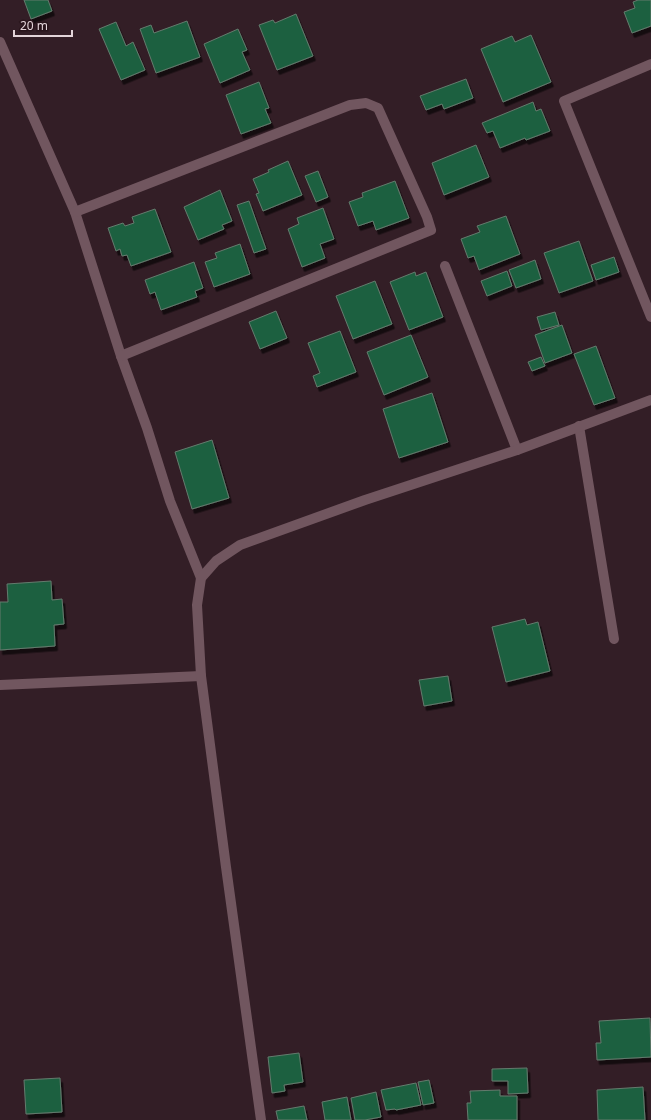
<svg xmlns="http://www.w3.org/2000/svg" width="651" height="1120" font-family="'Noto Sans',sans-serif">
<defs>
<filter id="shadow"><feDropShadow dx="2.5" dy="4.5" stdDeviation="0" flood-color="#0009"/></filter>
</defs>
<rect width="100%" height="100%" fill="#331e26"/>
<!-- building -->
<g fill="#1f6041" stroke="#637b6d" filter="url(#shadow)">
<path d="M24,0h24l4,11 -21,8z"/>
<path d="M638,0h13v26l-19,7 -8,-21 11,-4 -2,-6z"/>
<path d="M296,14l17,42 -36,14 -18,-45 14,-5 2,3z"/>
<path d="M187,21l13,36 -44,16 -16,-44 11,-4 3,8z"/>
<path d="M116,22l10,24 7,-4 12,28 -24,10 -22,-51z"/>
<path d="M238,29l9,21 -5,2 8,18 -30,13 -16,-39z"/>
<path d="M531,35l20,47 -48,20 -22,-53 31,-13 3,6z"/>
<path d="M466,79l7,19 -29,11 -2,-5 -16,6 -6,-14z"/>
<path d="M259,82l10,26 -4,1 6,14 -30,11 -15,-39z"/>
<path d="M533,102l3,9 5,-2 9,22 -24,9 -1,-2 -25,10 -7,-17 -6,2 -5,-10z"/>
<path d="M476,145l13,32 -45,18 -12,-32z"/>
<path d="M288,161l14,34 -39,16 -7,-17 3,-1 -6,-14 16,-7 -1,-2z"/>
<path d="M318,171l10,26 -12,5 -11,-26z"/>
<path d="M395,181l14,37 -33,12 -3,-9 -15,5 -9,-24 14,-5 -1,-4z"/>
<path d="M220,190l12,31 -10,4 2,4 -26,11 -14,-33z"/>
<path d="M249,201l17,48 -12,4 -17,-48z"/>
<path d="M323,208l11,31 -14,5 5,14 -23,9 -14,-38 11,-5 -2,-6z"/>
<path d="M155,209l16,43 -40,14 -4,-11 -5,1 -2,-7 -4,2 -8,-23 15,-5 2,3 9,-3 -2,-6z"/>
<path d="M506,216l14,38 -41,16 -5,-14 -6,2 -7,-19 19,-7 -3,-6z"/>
<path d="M579,241l14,40 -34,12 -15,-40z"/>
<path d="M240,244l10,30 -36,13 -9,-25 12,-4 -2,-5z"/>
<path d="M614,257l5,15 -23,8 -5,-15z"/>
<path d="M535,260l6,19 -25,9 -7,-18z"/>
<path d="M194,262l9,26 -8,3 2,6 -36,13 -6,-18 -5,2 -5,-14z"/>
<path d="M507,271l5,15 -25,10 -6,-15z"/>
<path d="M415,272l1,4 10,-4 17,45 -34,13 -19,-48z"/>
<path d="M375,281l17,43 -39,15 -17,-43z"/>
<path d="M276,311l11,27 -27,11 -11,-27z"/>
<path d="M555,312l4,13 -18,5 -4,-13z"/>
<path d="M562,325l10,28 -27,10 -10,-28z"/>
<path d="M340,331l16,41 -39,15 -4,-11 7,-3 -12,-30z"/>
<path d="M411,335l17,42 -44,18 -17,-43z"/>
<path d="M596,346l19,52 -21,7 -20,-51z"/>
<path d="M541,357l4,9 -13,5 -4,-9z"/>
<path d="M432,393l16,49 -49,16 -16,-49z"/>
<path d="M212,440l17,58 -37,11 -17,-57z"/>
<path d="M51,581l1,19 10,-1 2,25 -10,1 1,21 -55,4v-48h8l-1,-18z"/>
<path d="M525,619l2,6 11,-3 12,49 -44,11 -14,-55z"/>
<path d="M448,676l4,25 -28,5 -5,-26z"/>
<path d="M650,1018l1,39 -54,3 -1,-17h5l-2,-22z"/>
<path d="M299,1053l4,29 -19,3 1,6 -13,2 -4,-36z"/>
<path d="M527,1068l1,25 -20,1v-13h-16v-12z"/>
<path d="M60,1078l2,34 -36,2 -2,-34z"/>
<path d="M429,1080l5,23 -11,2 -5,-23z"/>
<path d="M416,1083l5,22 -25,5 -1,-1 -9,1 -5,-20z"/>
<path d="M643,1087l2,33h-47l-1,-30z"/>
<path d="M500,1090v6h17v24h-49l-1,-17h4l-1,-12z"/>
<path d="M376,1092l5,25 -16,3h-10l-4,-22z"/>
<path d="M347,1097l4,23h-26l-3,-18z"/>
<path d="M304,1106l3,14h-29l-2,-9z"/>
</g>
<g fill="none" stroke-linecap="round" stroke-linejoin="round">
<!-- minor -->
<g stroke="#71565f" stroke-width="10">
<path d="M0,42l75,170 46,144 26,72 23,73 31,77"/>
<path d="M651,64l-87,37 87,216"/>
<path d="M75,212l275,-107 16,-2 12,5 49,109 4,13 -310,126"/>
<path d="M445,266l72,184"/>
<path d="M579,426l35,213"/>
<path d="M0,685l201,-9"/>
<path d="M261,1120l-35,-253 -25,-191 -4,-71 4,-27 15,-17 24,-16 125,-45 152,-50 134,-50"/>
</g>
</g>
<!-- scale -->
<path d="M14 30v6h58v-6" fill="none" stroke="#e3d4d9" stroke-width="2"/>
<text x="20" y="30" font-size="12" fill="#e3d4d9" stroke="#29151c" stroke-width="3" paint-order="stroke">20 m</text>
</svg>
